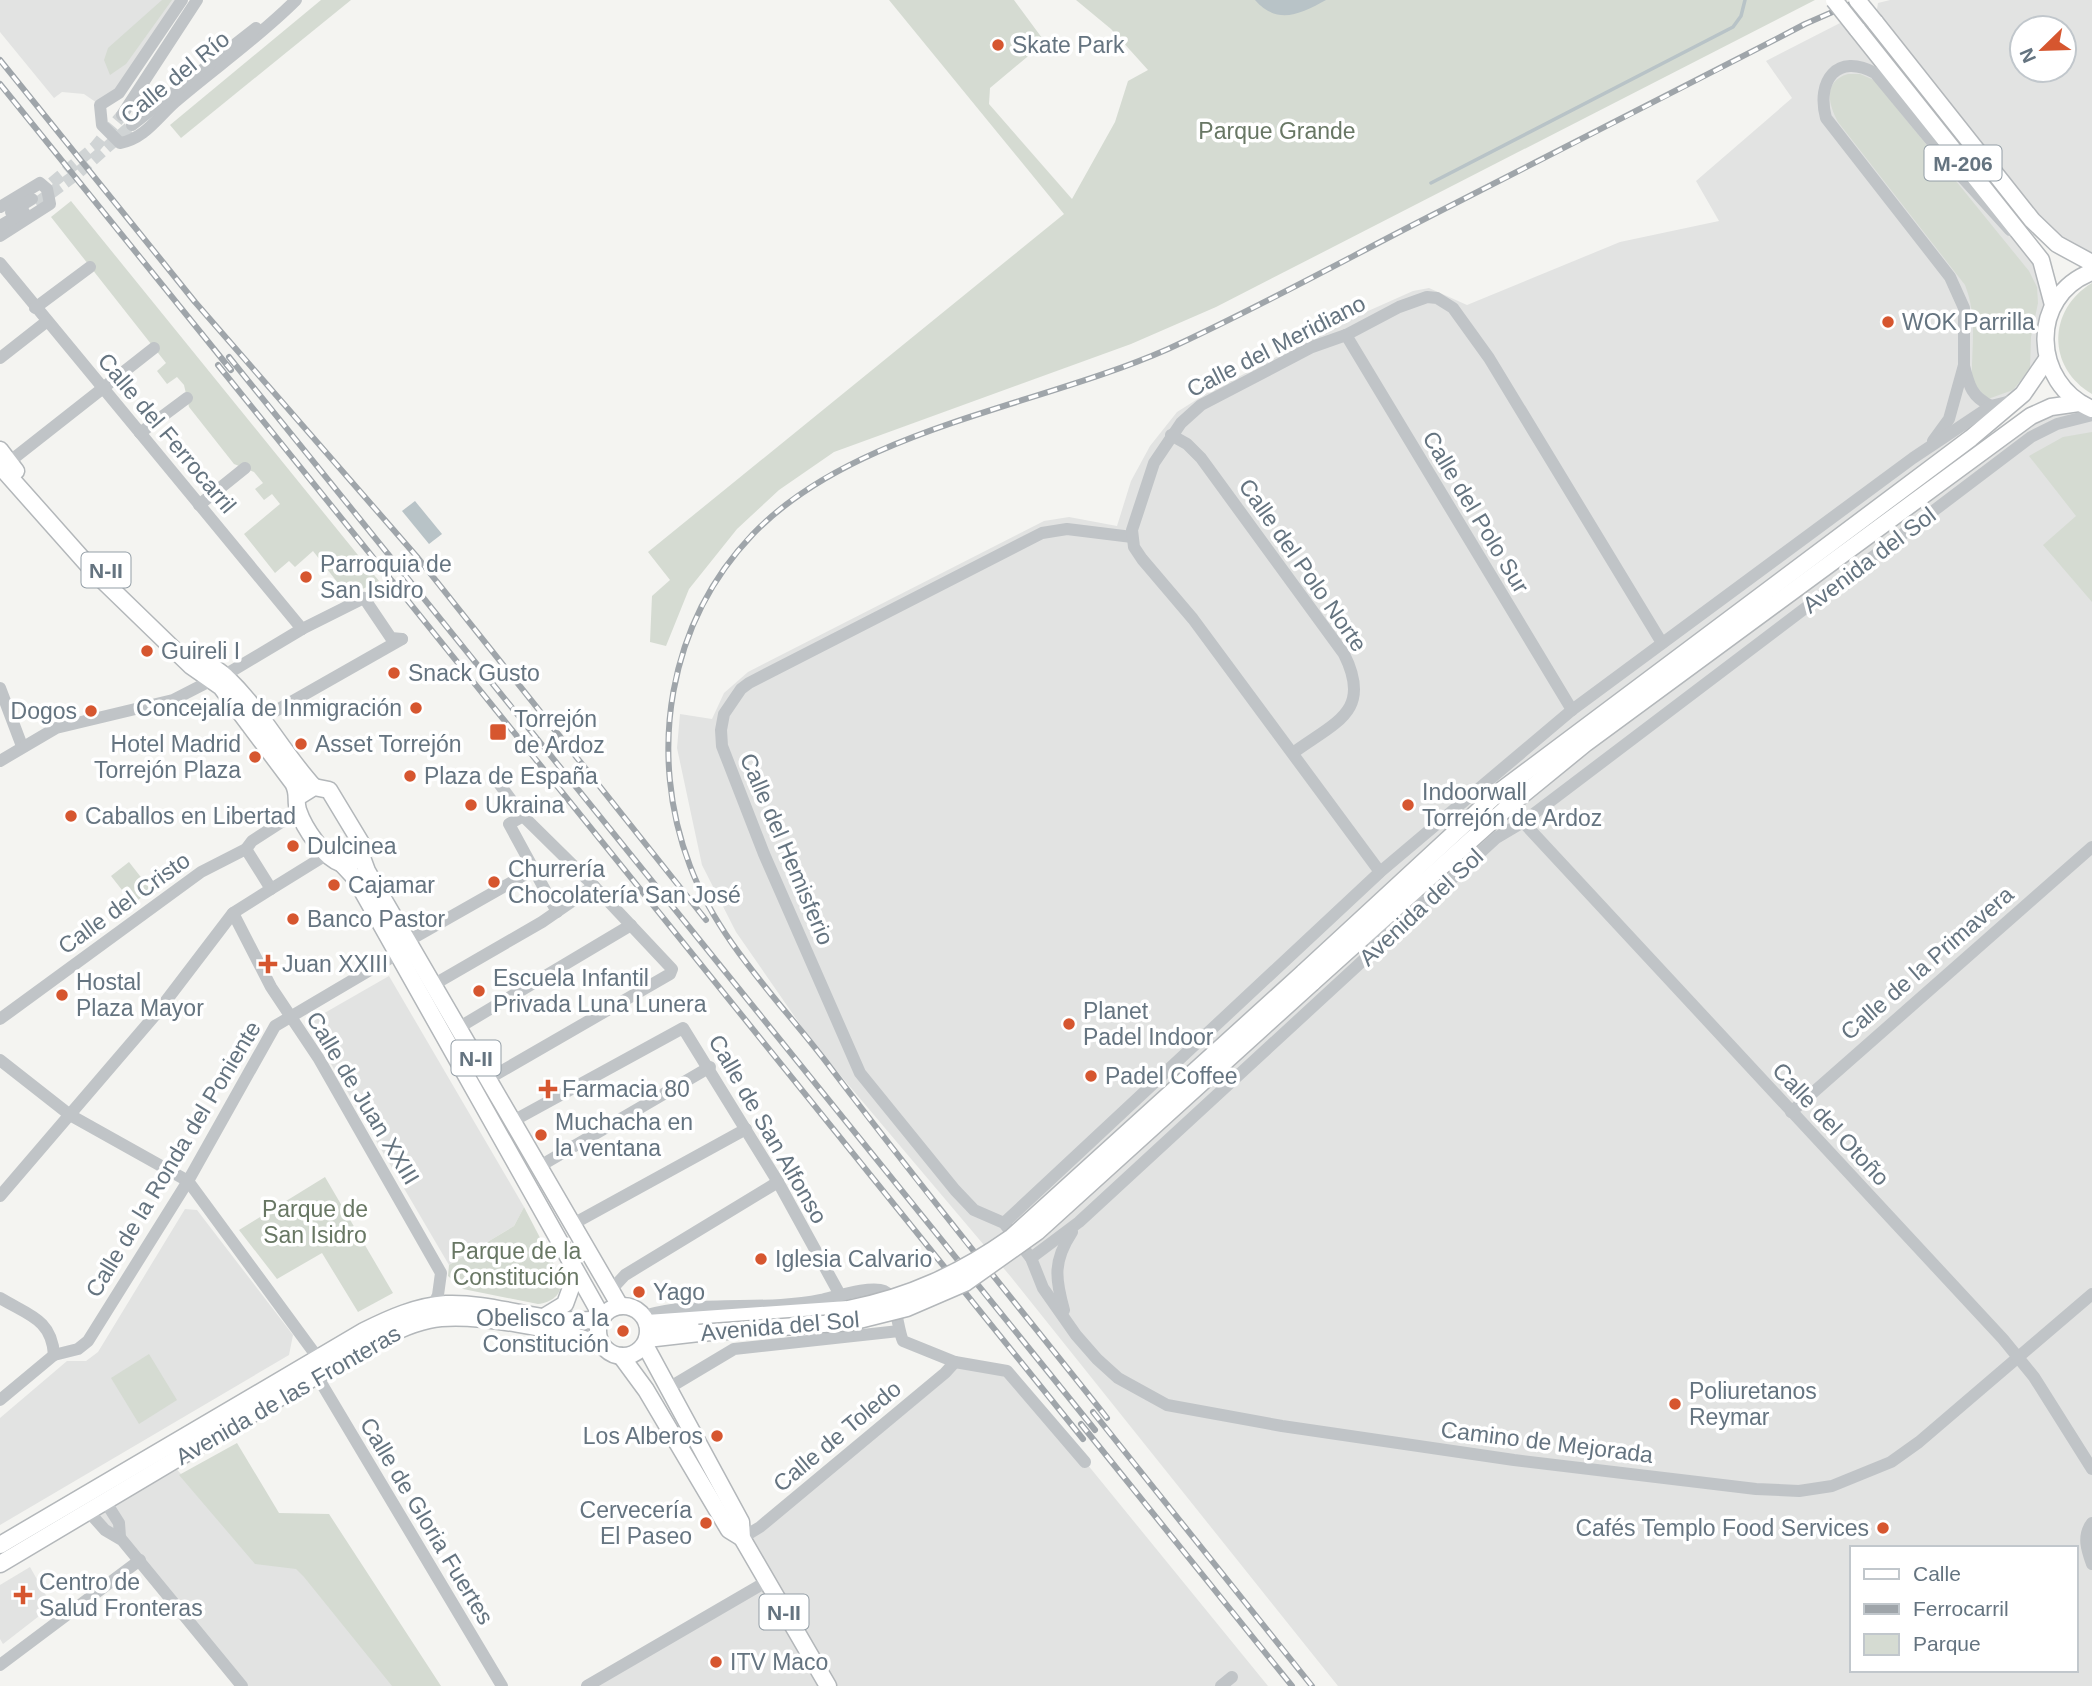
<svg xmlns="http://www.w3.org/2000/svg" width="2092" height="1686" font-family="Arial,sans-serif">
<rect width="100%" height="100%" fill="#f4f4f1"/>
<!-- built -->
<g fill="#e2e3e2" fill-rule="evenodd">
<path d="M0,0h182l-63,93 -19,12 -16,-11 -22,-2 -8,6 -54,-66z"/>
<path d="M1890,0h202v263l-35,-19 -182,-222 3,-19zM2022,28h42v42h-42z"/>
<path d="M1842,22l199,238 7,22 -4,58 -9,39 -536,413 11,13 521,-389 61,-7v1277h-754l-327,-409 -198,-234 -77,-111 -34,-67 -25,-117 3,-34 32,5 12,-26 24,-21 296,-151 25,-4 48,9 14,-45 19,-35 27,-34 27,-17 135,-71 74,-33 16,-3 38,17 153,-63 99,-21 -23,-40 96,-83 -26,-37zM1852,1548h224v122h-224z"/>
<path d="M389,976l135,231 -10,19 -65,39 -142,-242z"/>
<path d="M185,1209l12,1 96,125 -4,20 -289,170v-107l67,-57h19l12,-9z"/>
<path d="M955,1362l52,9 36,39 225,276h-681l179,-104 -24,-44z"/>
<path d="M170,1462l87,95 42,1 101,128h-158l-78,-98 -76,-77z"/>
<path d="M30,1567l22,39 -49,38 -3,-5v-54z"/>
</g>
<!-- green -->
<g fill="#d5dbd2">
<path d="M162,0h10l-46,64 -16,11 -6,-15 4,-12z"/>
<path d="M321,0h30l-170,138 -11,-13z"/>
<path d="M889,0h125l31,42 -55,46 -1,16 83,95 43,-77 13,-41 20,-11 -37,-41 -35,-29h739l-599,307 -85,37 -297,108 -55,38 -42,39 -48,60 -23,57 -16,-4 2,-46 18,-16 -22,-28 416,-338z"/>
<path d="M1848,74h12l14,6 155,191 8,16 1,16 -7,34 -1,32 -17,21 -25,9 -16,-17c-1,-35 6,-64 -7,-97l-127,-163c-10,-18 -15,-41 10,-48z"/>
<path d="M71,201l308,380 -31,15 -35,-45 -18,16 -6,-6 -14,12 -31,-39 36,-30 -8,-10 -8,6 -9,-11 8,-6 -9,-11 -20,-8 -45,-57 -5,-22 -7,-8 -10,7 -10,-13 9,-8 -115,-146z"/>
<path d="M2092,283v111c-45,-26 -45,-84 0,-111z"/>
<path d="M2092,432v170l-49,-57 33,-29 -47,-60 34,-19z"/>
<path d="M129,862l22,28 -18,14 -22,-28z"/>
<path d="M325,1177l68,116 -35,19 -36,-59 -45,26 -38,-49z"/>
<path d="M524,1207l37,71c2,16 -8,24 -23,26l-75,-15 -15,-13 1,-11 65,-39z"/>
<path d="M149,1354l28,46 -38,24 -28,-46z"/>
<path d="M237,1443l42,70 50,1 112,172h-49l-88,-109 -8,-8 -41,-5 -76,-89z"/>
</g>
<!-- water -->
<g fill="#b8c3c7">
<path d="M1255,0h71c-27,15 -49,25 -71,0z"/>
<path d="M415,501l27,33 -13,10 -27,-33z"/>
</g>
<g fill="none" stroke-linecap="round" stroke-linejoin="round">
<!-- stream -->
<path stroke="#b8c3c7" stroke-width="3.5" d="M1431,183l302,-156 8,-11 4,-16"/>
<!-- minor-tunnel -->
<g stroke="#d0d4d5" stroke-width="12" stroke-dasharray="12 6" stroke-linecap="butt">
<path d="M52,183l43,-36 27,-32"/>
<path d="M36,204l42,-31 54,-48"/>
</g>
<!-- major casing -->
<g stroke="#b3b7ba" stroke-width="19">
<g id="major">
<path d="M1875,22l157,198 25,24 35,19"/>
<path d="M1857,29l184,231 12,45"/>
<path d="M2092,272c-64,24 -60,112 0,137"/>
<path d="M0,450l16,21"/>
<path d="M0,466l95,107 96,93 30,21 72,96c6,10 2,17 5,27 6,18 26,48 44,54l11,-2 8,-19 -32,-53 -15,-3 -16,10"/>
<path d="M195,655c9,8 22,13 31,22 35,33 56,75 88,110"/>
<path d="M360,852l7,19 253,435"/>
<path d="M342,864l13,14 247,439"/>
<path d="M1303,973l196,-181 472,-354 52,-44 24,-35"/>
<path d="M1312,983l198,-178 76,-62 445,-327 20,-9 28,-4"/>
<circle cx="623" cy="1331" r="25"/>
<path d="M542,1318l23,-14 11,-30"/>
<path d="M647,1323l201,-14"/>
<path d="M647,1339l52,-6"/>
<path d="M645,1345l96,177 1,16 86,148"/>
<path d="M621,1356l25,34 83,140 13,8"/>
<path d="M0,1545l364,-214c26,-13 53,-25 82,-27 53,-2 103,23 156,15"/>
<path d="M0,1564l365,-217c21,-11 41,-22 64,-27 39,-9 137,10 174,26"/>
</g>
</g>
<!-- minor -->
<g stroke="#c0c4c7" stroke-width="12">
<path d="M182,0l-63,93 -19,12 2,20 18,18c24,-4 37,-25 55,-41 41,-35 83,-64 121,-102"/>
<path d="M122,115l75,-115"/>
<path d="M132,125l124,-97"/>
<path d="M0,207l40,-24 7,6 3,15 -50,32"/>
<path d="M11,212l21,-13"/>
<path d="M0,226l24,-14"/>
<path d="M0,263l302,366"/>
<path d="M35,308l55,-41"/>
<path d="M1346,335l226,375"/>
<path d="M0,358l46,-36"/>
<path d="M1964,366c5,20 8,31 27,40"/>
<path d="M140,433l47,-35"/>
<path d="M1171,435l16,9 14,14 143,196c29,58 -9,68 -51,99"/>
<path d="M1933,441l16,-22 15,-54v-57l-14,-31 -124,-159c-10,-37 11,-66 49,-45l77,93 58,64"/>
<path d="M9,462l145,-114"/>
<path d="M199,505l46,-37"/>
<path d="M1132,537l-65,-8 -25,4 -293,150 -8,6 -17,25 -3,16 1,16 42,108 96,219 95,117 19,20 30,13 27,35 12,30 33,47 21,24 21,19 49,27 115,21 232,34 242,29 43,2 33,-5 59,-24 28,-20 173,-148"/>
<path d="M222,684l3,-9 77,-46 62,-31 27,40 11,1"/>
<path d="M0,688l22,58"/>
<path d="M263,718l139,-79"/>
<path d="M0,761l56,-33 117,-28 39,-20 2,-4"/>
<path d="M523,816l-14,8 48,88"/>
<path d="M1523,822l480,517 31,38 58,92"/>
<path d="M246,849l25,40 55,-34"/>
<path d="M1380,872l-187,-253 -51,-60 -8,-12 -2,-17 22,-67 27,-40 20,-18 111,-58 34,-12 53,-28 28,-10 10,1 16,10 36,50 173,285"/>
<path d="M233,913l38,74 48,72 122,214 -3,22 -5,11"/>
<path d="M1370,939l49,-38"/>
<path d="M408,941l125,-71"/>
<path d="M433,985l109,-63 52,-36 -71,-70 -25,-34"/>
<path d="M0,1019l201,-147 45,-23 6,-8 31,-20 19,-4"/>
<path d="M458,1028l173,-103"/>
<path d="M0,1060l70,55 118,66 130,177"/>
<path d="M488,1079l182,-105 2,-5 -78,-83"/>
<path d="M1791,1112l301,-265"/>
<path d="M513,1121l170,-93 95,154 61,111"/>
<path d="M540,1166l170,-99"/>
<path d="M0,1196l156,-182 77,-101 38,-24"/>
<path d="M1004,1223l376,-351 192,-162 341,-252 78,-52 24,-6"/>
<path d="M573,1224l173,-95"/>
<path d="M1031,1258l48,-36 417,-384 27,-16 508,-385 26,-13 35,-9"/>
<path d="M611,1290l14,-15 153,-93"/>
<path d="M0,1298c28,17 52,21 54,57"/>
<path d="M1064,1310c-9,-32 -11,-49 8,-78"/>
<path d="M643,1316c58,-17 120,-4 178,-16 14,-3 50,-15 63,-9 13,6 13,37 19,50l52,21 52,9 78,91"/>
<path d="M317,1376l185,310"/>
<path d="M667,1389l67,-40 165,-18"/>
<path d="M0,1400l54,-45 24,-6 10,-8 100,-160 87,-155 122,-72"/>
<path d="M105,1501l14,22 1,14"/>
<path d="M88,1511l17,19 17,10 120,146"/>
<path d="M2092,1523c-10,13 -5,27 0,41"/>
<path d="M742,1538l18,-11 185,-154 10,-11"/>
<path d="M0,1665l140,-105"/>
<path d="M587,1686l179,-104"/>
<path d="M1221,1686l11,-9"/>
</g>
<!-- major -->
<use href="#major" stroke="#fff" stroke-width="16"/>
<!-- rail casing -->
<g stroke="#9fa5aa" stroke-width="6">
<g id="rail">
<path d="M0,60l195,242 223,256 288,362"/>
<path d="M0,84l231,286"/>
<path d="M229,357l866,1073"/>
<path d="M218,365l865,1074"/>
<path d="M1093,1412l219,274"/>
<path d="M1107,1418c-93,-117 -187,-232 -277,-351 -49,-65 -111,-124 -140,-201 -43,-113 -22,-243 63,-332 101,-105 284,-127 415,-185 81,-37 160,-80 239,-121 133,-68 266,-135 398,-204l55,-24"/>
<path d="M1081,1424l211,262"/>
</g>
</g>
<!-- rail -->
<use href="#rail" stroke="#fff" stroke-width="3.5" stroke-dasharray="10" stroke-linecap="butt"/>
<!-- major-bridge casing -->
<g stroke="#b3b7ba" stroke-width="19" stroke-linecap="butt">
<g id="major-bridge">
<path d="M1834,0l23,29"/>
<path d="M1857,0l18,22"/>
<path d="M848,1309c62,-12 113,-36 164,-72l291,-264"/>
<path d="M699,1333l152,-11 56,-14 58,-25 72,-51 275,-249"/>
</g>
</g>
<!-- major-bridge -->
<use href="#major-bridge" stroke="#fff" stroke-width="16"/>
</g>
<!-- markers -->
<g fill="#d6562f" stroke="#fff" stroke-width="2.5">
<circle cx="998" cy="45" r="7"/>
<circle cx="1888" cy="322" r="7"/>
<circle cx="306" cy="577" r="7"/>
<circle cx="147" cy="651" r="7"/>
<circle cx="394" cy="673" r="7"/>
<circle cx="416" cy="708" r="7"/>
<circle cx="91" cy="711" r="7"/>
<rect x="489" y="723" width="18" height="18" rx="3.5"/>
<circle cx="301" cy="744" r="7"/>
<circle cx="255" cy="757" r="7"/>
<circle cx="410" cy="776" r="7"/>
<circle cx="471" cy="805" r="7"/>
<circle cx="1408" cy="805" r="7"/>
<circle cx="71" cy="816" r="7"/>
<circle cx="293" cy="846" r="7"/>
<circle cx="494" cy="882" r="7"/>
<circle cx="334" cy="885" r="7"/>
<circle cx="293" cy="919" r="7"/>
<path d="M264.5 953.5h7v7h7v7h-7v7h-7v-7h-7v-7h7z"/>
<circle cx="479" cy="991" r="7"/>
<circle cx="62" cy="995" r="7"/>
<circle cx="1069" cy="1024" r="7"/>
<circle cx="1091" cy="1076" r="7"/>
<path d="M544.5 1078.5h7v7h7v7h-7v7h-7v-7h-7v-7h7z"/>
<circle cx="541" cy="1135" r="7"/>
<circle cx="761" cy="1259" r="7"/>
<circle cx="639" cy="1292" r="7"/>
<circle cx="623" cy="1331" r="7"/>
<circle cx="1675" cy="1404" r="7"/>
<circle cx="717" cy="1436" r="7"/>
<circle cx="706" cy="1523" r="7"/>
<circle cx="1883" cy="1528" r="7"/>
<path d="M19.5 1584.5h7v7h7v7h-7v7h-7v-7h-7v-7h7z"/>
<circle cx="716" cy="1662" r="7"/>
</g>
<g text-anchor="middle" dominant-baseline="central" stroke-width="7" stroke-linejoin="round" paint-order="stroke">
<!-- shield labels -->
<g fill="#fff" stroke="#939ea6" stroke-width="2">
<rect x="1924.5" y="145.5" width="77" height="35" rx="5"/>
<rect x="81.5" y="552.5" width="49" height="35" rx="5"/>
<rect x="451.5" y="1040.5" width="49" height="35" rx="5"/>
<rect x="759.5" y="1594.5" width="49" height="35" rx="5"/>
</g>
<g font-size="21" font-weight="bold" fill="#657480">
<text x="1963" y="163">M-206</text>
<text x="106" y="570">N-II</text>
<text x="476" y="1058">N-II</text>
<text x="784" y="1612">N-II</text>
</g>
<!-- poi labels -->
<g font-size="23" fill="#657480" stroke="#fff" text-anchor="start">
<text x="1012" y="45">Skate Park</text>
<text x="1902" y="322">WOK Parrilla</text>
<text x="320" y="564">Parroquia de<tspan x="320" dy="26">San Isidro</tspan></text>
<text x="161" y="651">Guireli I</text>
<text x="408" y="673">Snack Gusto</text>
<text x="402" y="708" text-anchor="end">Concejalía de Inmigración</text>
<text x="77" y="711" text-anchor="end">Dogos</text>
<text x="514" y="719">Torrejón<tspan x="514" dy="26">de Ardoz</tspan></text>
<text x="241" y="744" text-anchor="end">Hotel Madrid<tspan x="241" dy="26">Torrejón Plaza</tspan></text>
<text x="315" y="744">Asset Torrejón</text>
<text x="424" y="776">Plaza de España</text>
<text x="1422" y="792">Indoorwall<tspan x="1422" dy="26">Torrejón de Ardoz</tspan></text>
<text x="485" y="805">Ukraina</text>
<text x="85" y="816">Caballos en Libertad</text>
<text x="307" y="846">Dulcinea</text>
<text x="508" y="869">Churrería<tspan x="508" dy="26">Chocolatería San José</tspan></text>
<text x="348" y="885">Cajamar</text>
<text x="307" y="919">Banco Pastor</text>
<text x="282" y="964">Juan XXIII</text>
<text x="493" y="978">Escuela Infantil<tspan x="493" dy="26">Privada Luna Lunera</tspan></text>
<text x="76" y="982">Hostal<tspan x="76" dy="26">Plaza Mayor</tspan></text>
<text x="1083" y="1011">Planet<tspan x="1083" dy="26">Padel Indoor</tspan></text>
<text x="1105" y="1076">Padel Coffee</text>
<text x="562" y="1089">Farmacia 80</text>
<text x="555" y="1122">Muchacha en<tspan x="555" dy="26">la ventana</tspan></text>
<text x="775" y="1259">Iglesia Calvario</text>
<text x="653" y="1292">Yago</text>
<text x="609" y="1318" text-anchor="end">Obelisco a la<tspan x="609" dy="26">Constitución</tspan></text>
<text x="1689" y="1391">Poliuretanos<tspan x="1689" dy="26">Reymar</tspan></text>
<text x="703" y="1436" text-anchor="end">Los Alberos</text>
<text x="692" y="1510" text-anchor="end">Cervecería<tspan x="692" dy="26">El Paseo</tspan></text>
<text x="1869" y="1528" text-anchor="end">Cafés Templo Food Services</text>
<text x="39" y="1582">Centro de<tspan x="39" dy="26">Salud Fronteras</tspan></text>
<text x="730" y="1662">ITV Maco</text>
</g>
<!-- street labels -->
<g font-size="23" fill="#657480" stroke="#fff">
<text transform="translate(175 77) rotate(-39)">Calle del Río</text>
<text transform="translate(1276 346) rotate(-27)">Calle del Meridiano</text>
<text transform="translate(167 433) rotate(50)">Calle del Ferrocarril</text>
<text transform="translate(1476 512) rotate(59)">Calle del Polo Sur</text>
<text transform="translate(1869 560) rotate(-37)">Avenida del Sol</text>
<text transform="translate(1303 565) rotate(55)">Calle del Polo Norte</text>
<text transform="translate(787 849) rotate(67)">Calle del Hemisferio</text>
<text transform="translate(124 903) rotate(-36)">Calle del Cristo</text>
<text transform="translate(1421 907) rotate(-43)">Avenida del Sol</text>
<text transform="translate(1927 963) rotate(-41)">Calle de la Primavera</text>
<text transform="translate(363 1098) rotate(59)">Calle de Juan XXIII</text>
<text transform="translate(1831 1124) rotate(47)">Calle del Otoño</text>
<text transform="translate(768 1129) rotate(60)">Calle de San Alfonso</text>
<text transform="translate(173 1159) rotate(-59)">Calle de la Ronda del Poniente</text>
<text transform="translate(780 1326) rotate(-5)">Avenida del Sol</text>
<text transform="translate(288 1395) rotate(-30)">Avenida de las Fronteras</text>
<text transform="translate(837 1436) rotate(-40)">Calle de Toledo</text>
<text transform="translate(1547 1442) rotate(7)">Camino de Mejorada</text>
<text transform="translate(427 1521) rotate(59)">Calle de Gloria Fuertes</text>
</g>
<!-- park labels -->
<g font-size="23" fill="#687764" stroke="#fff">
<text x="1277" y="131">Parque Grande</text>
<text x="315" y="1209">Parque de<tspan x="315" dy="26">San Isidro</tspan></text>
<text x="516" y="1251">Parque de la<tspan x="516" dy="26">Constitución</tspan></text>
</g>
</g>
<!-- legend -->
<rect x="1850" y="1546" width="228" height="126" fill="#ffffff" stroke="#c1c7cc" stroke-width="2"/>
<rect x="1864" y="1569" width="35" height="10" fill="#ffffff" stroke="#c1c7cc" stroke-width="2"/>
<text x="1913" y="1581" font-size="21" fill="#657480">Calle</text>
<rect x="1864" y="1604" width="35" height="10" fill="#9fa5aa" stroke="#c1c7cc" stroke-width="2"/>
<text x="1913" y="1616" font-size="21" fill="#657480">Ferrocarril</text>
<rect x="1864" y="1634" width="35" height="21" fill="#d5dbd2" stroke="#c1c7cc" stroke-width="2"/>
<text x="1913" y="1651" font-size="21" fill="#657480">Parque</text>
<!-- north arrow -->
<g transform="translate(2043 49) rotate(247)"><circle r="33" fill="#ffffff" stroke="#c1c7cc" stroke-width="2"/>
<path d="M0-5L12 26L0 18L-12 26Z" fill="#d6562f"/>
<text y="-10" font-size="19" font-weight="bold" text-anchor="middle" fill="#657480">N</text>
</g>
</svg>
